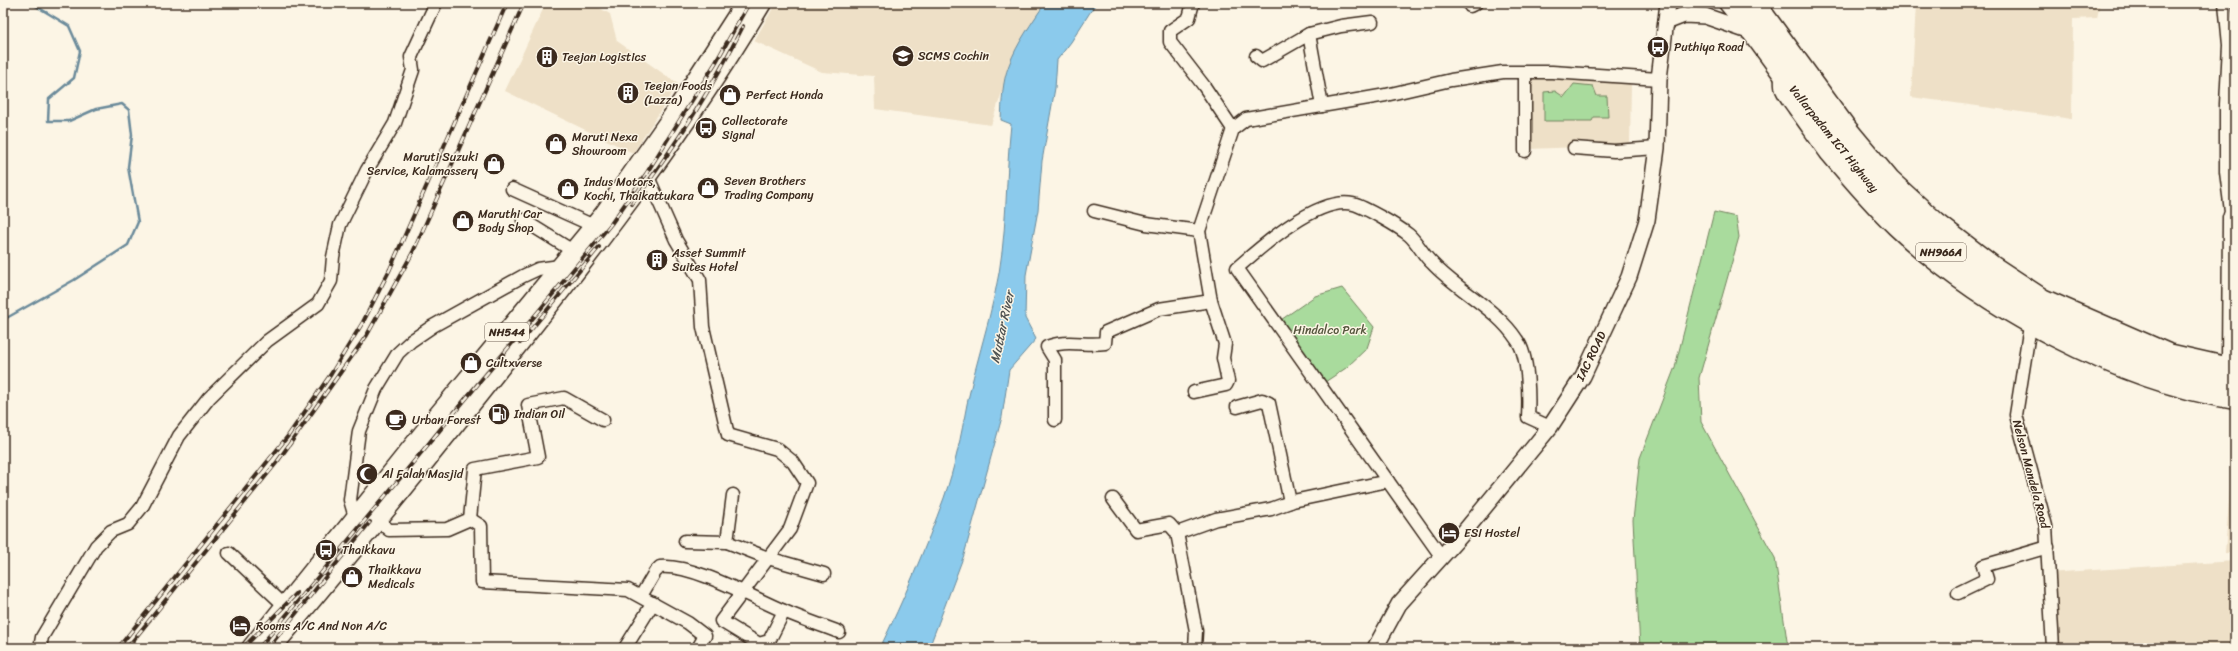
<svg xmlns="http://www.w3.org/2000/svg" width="2238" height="651" font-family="Sriracha,sans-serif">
<rect width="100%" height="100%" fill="#fcf5e5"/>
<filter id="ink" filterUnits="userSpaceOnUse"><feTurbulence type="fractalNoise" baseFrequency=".025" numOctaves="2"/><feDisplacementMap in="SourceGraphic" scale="8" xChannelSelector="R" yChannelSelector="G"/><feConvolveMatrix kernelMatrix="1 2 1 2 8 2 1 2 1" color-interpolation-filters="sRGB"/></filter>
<g filter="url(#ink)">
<!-- built -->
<g fill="#eee0c7">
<path d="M546,3h45l19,11 7,27 61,43 -45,69 -128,-62z"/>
<path d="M776,3h275l-43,71 -17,51 -116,-16 -1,-33 -52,-4 -68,-31z"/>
<path d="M1916,3h184l-3,15 -24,1 -1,100 -161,-22z"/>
<path d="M1528,75l103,6 -1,64 -101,4z"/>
<path d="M2235,424v129h-10z"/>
<path d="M2235,561v87h-184l-4,-75z"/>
</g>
<!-- green -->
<g fill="#a9db9d" stroke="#72825e">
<path d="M1574,84l19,2 4,10h10l1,21h-14l-2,4h-48v-29l11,-1 9,6z"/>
<path d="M1714,212l22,5 3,20 -40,141 2,44 74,136 12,83 4,7h-151l-7,-128 7,-62 35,-91z"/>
<path d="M1342,288l32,39 -7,21 -21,20 -21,14 -47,-60 37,-26z"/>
</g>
<!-- water -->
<path fill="#8bcaec" stroke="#6b8a9a" d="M1045,3h51l-25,39 -14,18 -2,28 -13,73 -4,49 -12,65 -1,43 11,21 -27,31 -7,47 -38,138 -35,93h-49c23,-47 46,-101 64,-150 11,-31 17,-62 23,-94 8,-37 20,-74 28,-111 13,-56 10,-112 16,-169l-10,-4c1,-18 1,-38 8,-55 8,-22 23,-42 36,-62z"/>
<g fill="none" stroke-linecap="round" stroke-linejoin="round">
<!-- stream -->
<path stroke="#6b8a9a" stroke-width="2.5" d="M3,320l71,-40 54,-35 10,-23 -10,-55 4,-32 -3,-25 -7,-6 -26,5 -27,12h-21l1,-22 25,-21 6,-27 -11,-25 -38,-23"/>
<!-- minor casing -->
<g stroke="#3b2a1e" stroke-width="15">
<g id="minor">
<path d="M1193,3l-4,15 -19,13v11l34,44 29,43"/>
<path d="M1760,3l88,121 45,54 46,42 56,43 50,33 124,54 66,15"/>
<path d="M2225,3l4,42 -3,59v68l5,39 -2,6 -1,147"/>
<path d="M1470,6l6,-3"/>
<path d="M1309,34l32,-8 31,-4"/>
<path d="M1256,56l6,5 47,-27 13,72"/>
<path d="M1781,72c0,6 -1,14 1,18 3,7 9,14 13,20 11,15 21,30 32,45 21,25 43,51 67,74 86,82 223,155 341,174"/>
<path d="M1525,73v78"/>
<path d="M1574,148l40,3 43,-3"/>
<path d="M648,177l28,63 24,40 3,47 25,108 49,14 16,13 14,21 -17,46 -69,92 38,23 10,-3 15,-30"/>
<path d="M512,189l82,37"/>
<path d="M1094,211l52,13 53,7"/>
<path d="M523,220l50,31"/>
<path d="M2030,326l-14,89 30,111 7,122"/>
<path d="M1194,392l32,-7 2,-4 -5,-23 2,-14 -14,-43 -12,-70 34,-102 13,-10 140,-24 65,-15 52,-8h49l107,7"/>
<path d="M1237,407l25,-7 7,3 21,99"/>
<path d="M1055,420v-60l-8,-13c18,-8 39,-1 58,-4l1,-11 53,-23 52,-8"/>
<path d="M1113,499l23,31 33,-6 8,9 19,98 -1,17"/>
<path d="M355,517l-5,-17 9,-69 17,-42 22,-36 13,-12 22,-15 90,-50 15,-7 22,-3"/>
<path d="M470,519l5,-50 63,-12 -10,-52 36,-7 39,22"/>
<path d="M379,521l10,9 58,-1 23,-10 11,7 1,56 146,8 60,33 17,13 -7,12"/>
<path d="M1177,533l39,-14 55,-10 22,-8 95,-20"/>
<path d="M685,541l42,1 41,16 56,16"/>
<path d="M727,542l6,-47"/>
<path d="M229,553l55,52"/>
<path d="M1441,556l-204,-288c25,-22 81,-72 116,-64 12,3 46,23 56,31 9,8 14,20 23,28 26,28 64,45 85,77 12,16 12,58 11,77l22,10"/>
<path d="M1958,593l29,-14 -4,-13 65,-19"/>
<path d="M641,596l14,-24 5,-5c33,-3 93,31 124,44 18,8 37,14 55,21"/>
<path d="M40,648l2,-11 54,-91 15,-15 17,-7 14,-17 37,-71 30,-38 58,-57 51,-37 13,-23 2,-24 7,-32 27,-55 28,-47 18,-53 -2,-13 25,-54"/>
<path d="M625,648l28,-45"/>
</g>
</g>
<!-- major casing -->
<g stroke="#3b2a1e" stroke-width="18">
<g id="major">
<path d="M1666,22l18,-7 21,1 46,16"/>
<path d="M1375,648l24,-44 65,-72 86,-105 33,-51 46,-99 18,-57 10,-72 2,-69 9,-76"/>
</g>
</g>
<!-- highway casing -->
<g stroke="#3b2a1e" stroke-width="21">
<g id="highway">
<path d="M1728,3c43,51 78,110 122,160 68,80 160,152 258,192 40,17 84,28 127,35"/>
<path d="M1744,3c54,68 103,142 163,204 11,12 25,21 38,31 73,58 158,108 250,130 13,4 26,8 40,10"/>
<path d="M251,648l181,-226 171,-207 68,-97 74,-115"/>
<path d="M272,648c81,-97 161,-195 239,-294 90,-113 177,-227 251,-351"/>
</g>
</g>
<!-- minor -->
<use href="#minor" stroke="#fcf5e5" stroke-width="12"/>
<!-- major -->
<use href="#major" stroke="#fcf5e5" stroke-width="15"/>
<!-- highway -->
<use href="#highway" stroke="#fcf5e5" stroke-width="18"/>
<!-- rail casing -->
<g stroke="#3b2a1e" stroke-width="4">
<g id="rail">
<path d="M632,204c42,-56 80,-115 111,-178"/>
<path d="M520,343l79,-96"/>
<path d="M118,648l170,-212 43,-62 32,-52 27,-53 117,-266"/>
<path d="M127,648l150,-186 90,-127 46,-83 111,-249"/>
<path d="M243,648l54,-55"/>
<path d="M259,648l352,-424 35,-50 70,-112 33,-59"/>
<path d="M268,648l102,-126"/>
</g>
</g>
<!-- rail -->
<use href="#rail" stroke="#fcf5e5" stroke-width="2.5" stroke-dasharray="8" stroke-linecap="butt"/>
</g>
</g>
<!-- icons -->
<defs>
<g id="bus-disc" transform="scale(1.15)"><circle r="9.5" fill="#3b2a1e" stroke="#fcf5e5"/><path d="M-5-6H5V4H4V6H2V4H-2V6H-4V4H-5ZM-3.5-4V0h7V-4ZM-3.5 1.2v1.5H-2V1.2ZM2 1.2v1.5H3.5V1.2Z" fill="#fff"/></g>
<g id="university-disc" transform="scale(1.15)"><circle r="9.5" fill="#3b2a1e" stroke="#fcf5e5"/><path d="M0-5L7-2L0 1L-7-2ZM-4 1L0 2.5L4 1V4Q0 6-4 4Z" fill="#fff"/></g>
<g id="building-disc" transform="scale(1.15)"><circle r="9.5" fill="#3b2a1e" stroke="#fcf5e5"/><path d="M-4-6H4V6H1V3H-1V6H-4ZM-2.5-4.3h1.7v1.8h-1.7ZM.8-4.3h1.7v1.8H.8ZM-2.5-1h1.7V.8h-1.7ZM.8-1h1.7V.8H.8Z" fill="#fff"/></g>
<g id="shop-disc" transform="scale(1.15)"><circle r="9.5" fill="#3b2a1e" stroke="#fcf5e5"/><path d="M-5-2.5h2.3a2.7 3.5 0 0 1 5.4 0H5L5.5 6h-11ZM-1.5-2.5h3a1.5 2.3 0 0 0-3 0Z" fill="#fff"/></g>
<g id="fuel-disc" transform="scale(1.15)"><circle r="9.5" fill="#3b2a1e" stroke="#fcf5e5"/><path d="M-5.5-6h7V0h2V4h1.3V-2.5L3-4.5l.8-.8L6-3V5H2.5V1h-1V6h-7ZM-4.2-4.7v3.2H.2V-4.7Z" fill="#fff"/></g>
<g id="cafe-disc" transform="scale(1.15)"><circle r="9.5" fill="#3b2a1e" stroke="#fcf5e5"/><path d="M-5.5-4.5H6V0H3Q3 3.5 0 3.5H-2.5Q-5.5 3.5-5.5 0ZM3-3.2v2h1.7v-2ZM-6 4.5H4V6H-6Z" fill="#fff"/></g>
<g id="mosque-disc" transform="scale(1.15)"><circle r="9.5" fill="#3b2a1e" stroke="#fcf5e5"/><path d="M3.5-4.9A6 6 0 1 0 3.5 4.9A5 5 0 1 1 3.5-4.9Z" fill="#fff"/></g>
<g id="hotel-disc" transform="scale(1.15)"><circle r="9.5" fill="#3b2a1e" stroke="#fcf5e5"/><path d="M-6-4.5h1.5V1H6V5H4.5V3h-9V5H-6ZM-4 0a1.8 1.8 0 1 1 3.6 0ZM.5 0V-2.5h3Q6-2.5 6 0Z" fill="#fff"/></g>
</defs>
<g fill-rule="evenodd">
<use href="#bus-disc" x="1658" y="47"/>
<use href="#university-disc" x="903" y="56"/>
<use href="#building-disc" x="547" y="57"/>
<use href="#building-disc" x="628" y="93"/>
<use href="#shop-disc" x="730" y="95"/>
<use href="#bus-disc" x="706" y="128"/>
<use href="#shop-disc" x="556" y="144"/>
<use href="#shop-disc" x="494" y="164"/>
<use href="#shop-disc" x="708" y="188"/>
<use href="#shop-disc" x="568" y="189"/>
<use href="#shop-disc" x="463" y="221"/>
<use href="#building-disc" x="657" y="260"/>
<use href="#shop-disc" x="471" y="363"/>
<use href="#fuel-disc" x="499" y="414"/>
<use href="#cafe-disc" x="396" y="420"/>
<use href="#mosque-disc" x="367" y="474"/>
<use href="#hotel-disc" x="1449" y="533"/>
<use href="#bus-disc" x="326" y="550"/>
<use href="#shop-disc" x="352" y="577"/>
<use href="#hotel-disc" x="240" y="626"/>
</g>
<g text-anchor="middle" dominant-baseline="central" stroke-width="3" stroke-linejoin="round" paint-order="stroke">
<!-- shield labels -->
<g fill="#fcf5e5" stroke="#75675a" stroke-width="1">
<rect x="1916" y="243" width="50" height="18" rx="3"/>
<rect x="485" y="323" width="44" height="18" rx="3"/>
</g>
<g font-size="11" font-weight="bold" fill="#3b2a1e">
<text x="1941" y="252">NH966A</text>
<text x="507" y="332">NH544</text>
</g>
<!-- poi labels -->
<g font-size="12" fill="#3b2a1e" stroke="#fcf5e5" text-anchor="start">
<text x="1674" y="47">Puthiya Road</text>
<text x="918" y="56">SCMS Cochin</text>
<text x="562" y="57">Teejan Logistics</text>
<text x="644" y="86">Teejan Foods<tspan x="644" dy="14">(Lazza)</tspan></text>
<text x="746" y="95">Perfect Honda</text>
<text x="722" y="121">Collectorate<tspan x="722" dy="14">Signal</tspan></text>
<text x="572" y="137">Maruti Nexa<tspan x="572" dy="14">Showroom</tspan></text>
<text x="478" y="157" text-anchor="end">Maruti Suzuki<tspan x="478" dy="14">Service, Kalamassery</tspan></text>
<text x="724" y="181">Seven Brothers<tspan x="724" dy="14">Trading Company</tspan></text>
<text x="584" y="182">Indus Motors,<tspan x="584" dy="14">Kochi, Thaikattukara</tspan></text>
<text x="478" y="214">Maruthi Car<tspan x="478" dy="14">Body Shop</tspan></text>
<text x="672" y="253">Asset Summit<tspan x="672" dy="14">Suites Hotel</tspan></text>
<text x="486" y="363">Cultxverse</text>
<text x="514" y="414">Indian Oil</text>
<text x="412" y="420">Urban Forest</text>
<text x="382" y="474">Al Falah Masjid</text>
<text x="1464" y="533">ESI Hostel</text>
<text x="342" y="550">Thaikkavu</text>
<text x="368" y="570">Thaikkavu<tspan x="368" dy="14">Medicals</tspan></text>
<text x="256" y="626">Rooms A/C And Non A/C</text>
</g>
<!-- street labels -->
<g font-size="12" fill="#3b2a1e" stroke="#fcf5e5">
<text transform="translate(1834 139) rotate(51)">Vallarpadam ICT Highway</text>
<text transform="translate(1591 356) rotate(-64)">IAC ROAD</text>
<text transform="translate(2031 474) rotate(75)">Nelson Mandela Road</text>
</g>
<!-- park labels -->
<g font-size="12" fill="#56563e" stroke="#fcf5e5">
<text x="1330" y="330">Hindalco Park</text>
</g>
<!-- water labels -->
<g font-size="13" font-style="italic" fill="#4f5252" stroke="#fcf5e5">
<text transform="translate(1002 327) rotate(-78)">Muttar River</text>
</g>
</g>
<!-- margin -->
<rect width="2238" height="651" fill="none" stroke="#fcf5e5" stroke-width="16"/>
<rect x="8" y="8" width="2222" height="635" fill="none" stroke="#3b2a1e" stroke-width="1.5" filter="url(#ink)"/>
</svg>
